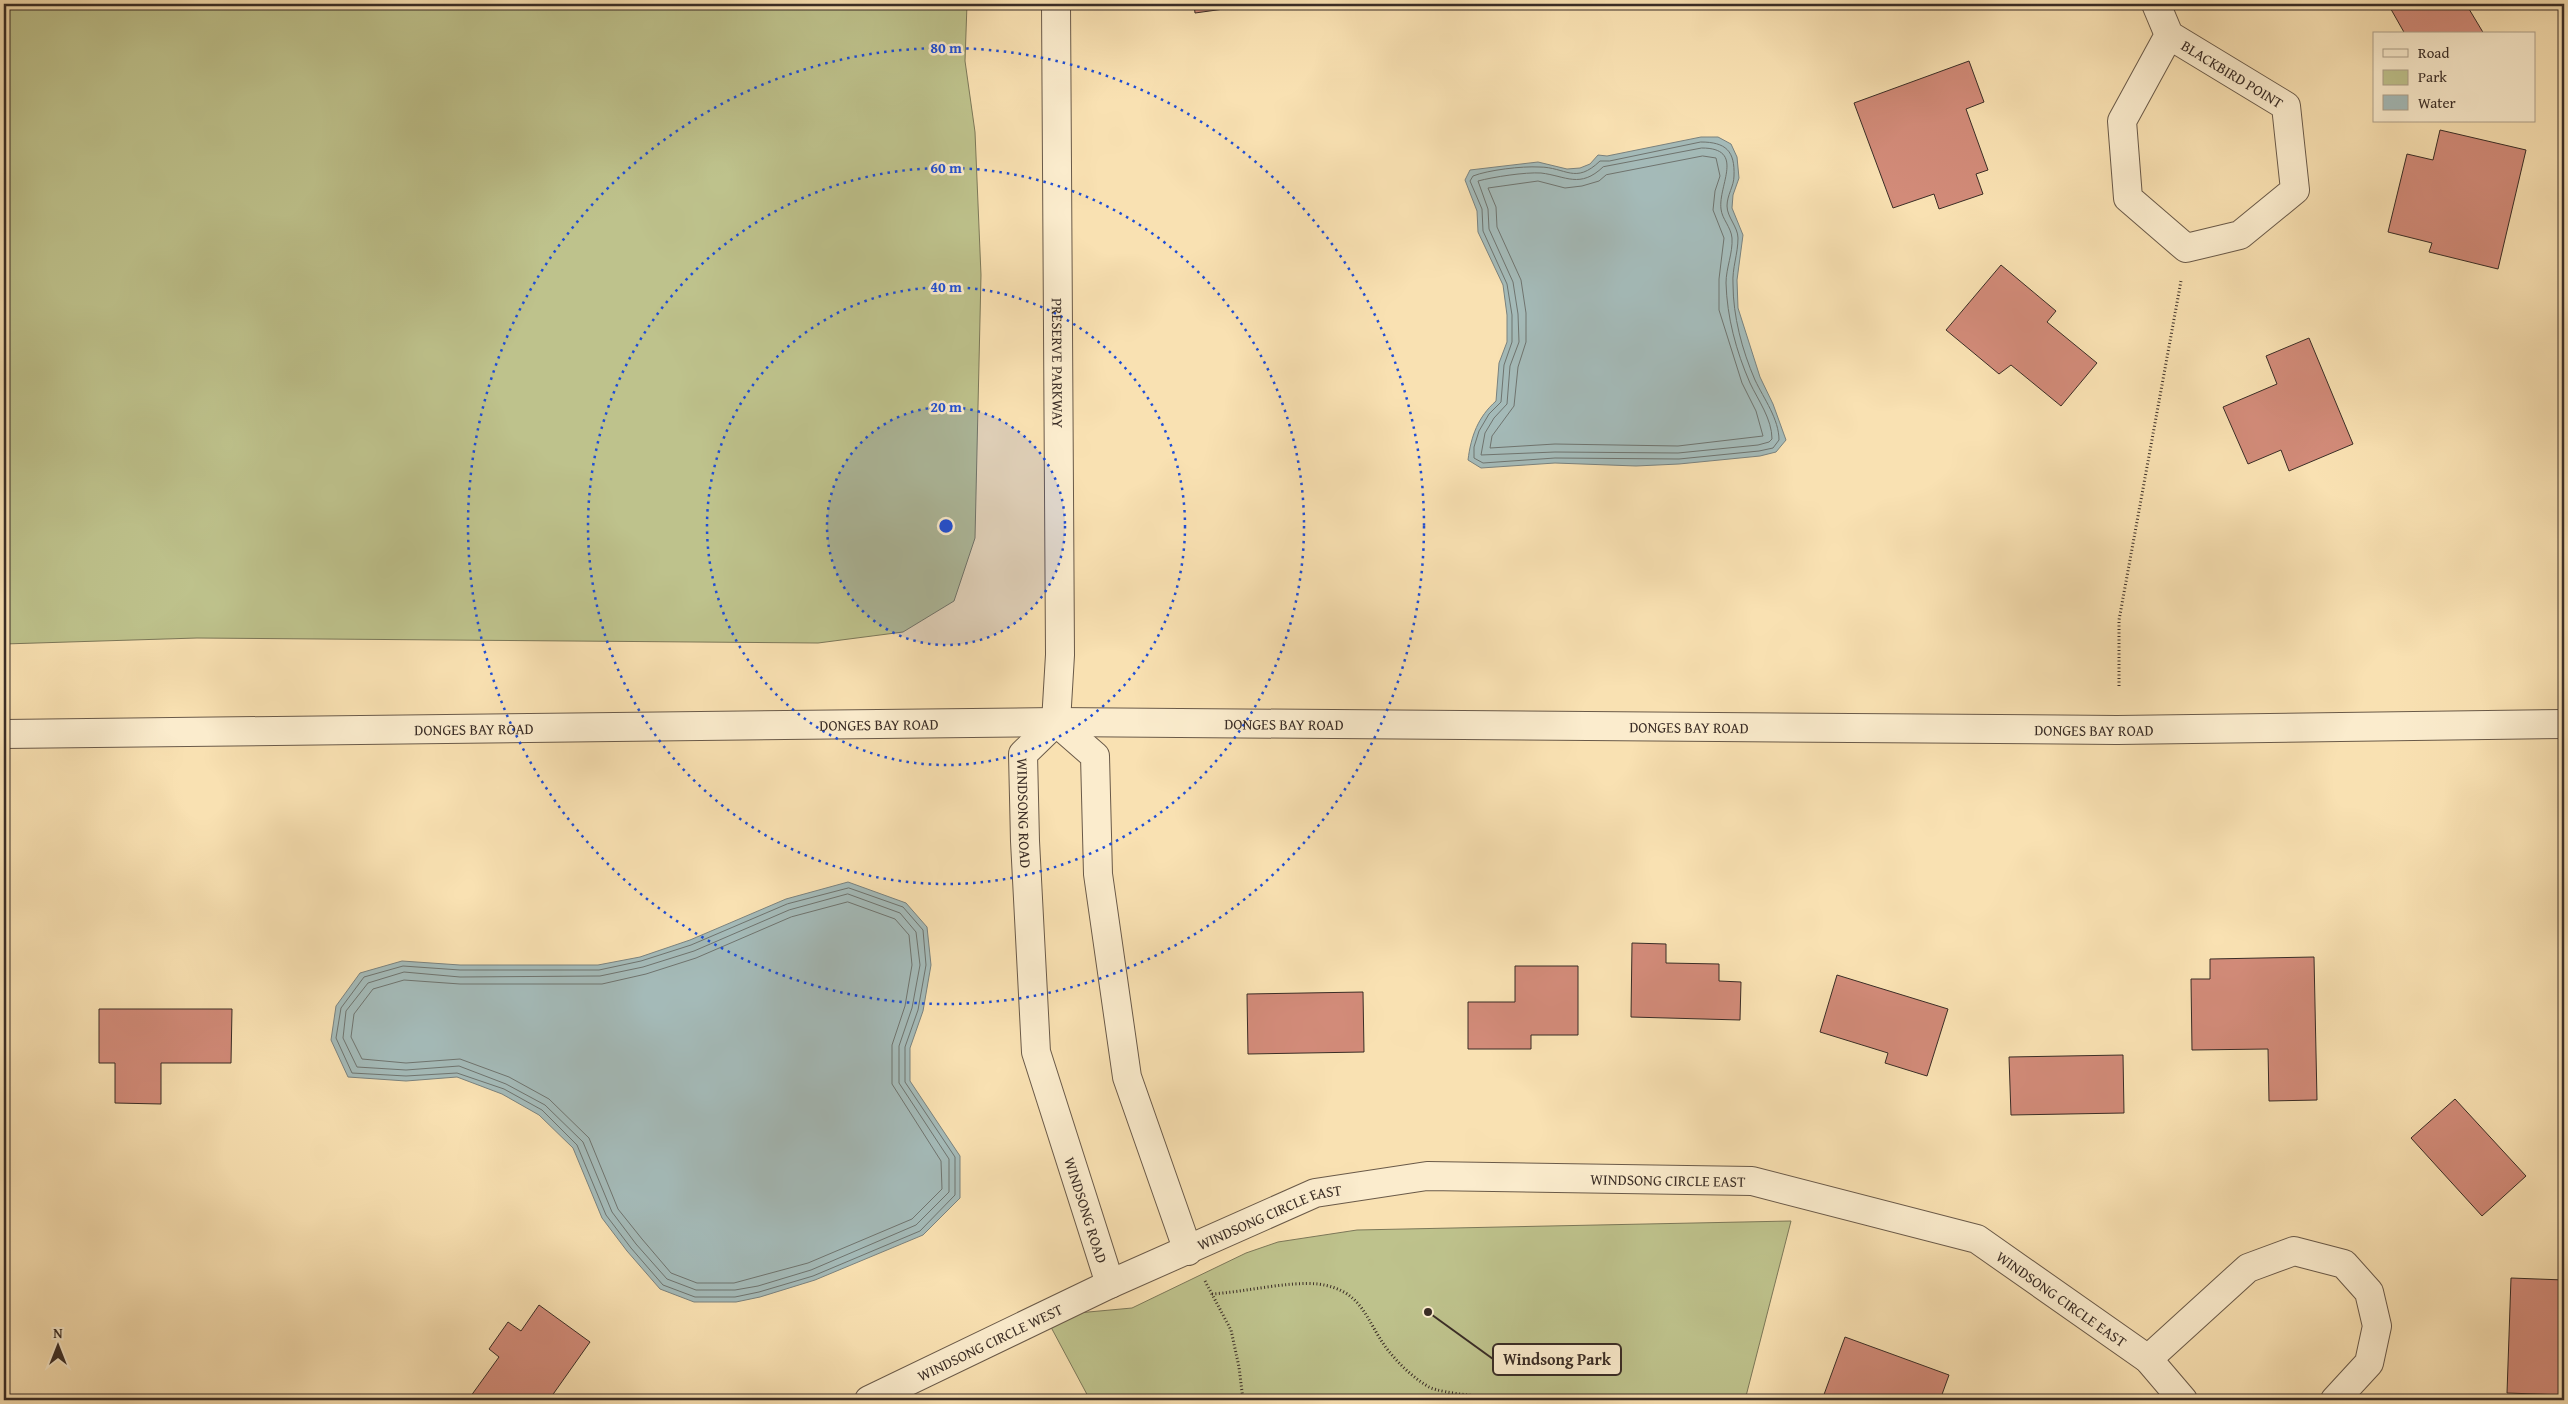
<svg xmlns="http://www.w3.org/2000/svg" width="2568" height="1404" font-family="'Gentium Book Plus',serif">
<rect width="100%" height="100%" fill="#f9e1b2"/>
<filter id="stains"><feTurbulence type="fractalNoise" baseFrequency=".004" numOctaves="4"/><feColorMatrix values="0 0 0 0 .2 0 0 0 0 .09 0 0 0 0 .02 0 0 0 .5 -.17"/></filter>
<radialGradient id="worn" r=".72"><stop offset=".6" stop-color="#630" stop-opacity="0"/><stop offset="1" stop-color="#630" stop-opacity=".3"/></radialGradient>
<!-- green -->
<g fill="#bec28c" stroke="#7c7859">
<path d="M4,4h963l-2,57 10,71 6,143 -6,263 -21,63 -51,31 -85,11 -621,-5 -193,6z"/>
<path d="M1791,1221l-46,179h-655l-45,-84 87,-8 114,-55 32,-11 79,-12z"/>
</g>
<!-- water -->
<g fill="#a4bab8" stroke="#7a827e">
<path d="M1701,137h17l13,7 6,13 2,21 -6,17 -1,13 11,27 -6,45 1,28 22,69 13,27 13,36 -10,12 -16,4 -81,8 -43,2 -81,-3 -74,5 -13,-8c3,-24 10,-43 28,-59l3,-38 8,-21v-27l-4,-30 -25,-53 -1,-21 -12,-31 5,-10 68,-8 29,7 13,-1 10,-4 8,-9 9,1z"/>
<path d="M848,882l58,21 21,24 4,38 -8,46 -13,37v33l50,75v42l-37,37 -108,45 -55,17 -24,5h-42l-34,-13 -33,-38 -25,-33 -29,-70 -34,-33 -37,-21 -45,-17 -51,4 -58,-4 -17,-37 5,-34 24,-33 42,-12 58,4h138l42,-8 50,-17 96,-41z"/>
</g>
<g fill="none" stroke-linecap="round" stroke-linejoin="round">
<!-- shore -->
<g stroke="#6f746f" stroke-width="1">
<path d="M1701,142c25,0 34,9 33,34 0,10 -7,19 -7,30 0,11 11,21 11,32 0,16 -6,30 -5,46 0,32 9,66 22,96 9,19 24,39 24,60l-6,8 -14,3 -80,8 -124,-1 -72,5 -9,-5v-11l5,-16 10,-17 12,-12 3,-37 8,-23v-27l-5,-31 -24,-53 -1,-22 -12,-28 3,-5c15,-6 49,-10 66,-9 27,0 36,18 61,-6h9z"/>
<path d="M1702,148c44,0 16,37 19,61 1,10 10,18 11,29 1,15 -6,30 -6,45 1,34 10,68 24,100 8,17 22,36 22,56l-3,3 -11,3 -80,8 -123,-1 -74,3 4,-22 9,-15 13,-14 3,-38 9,-24 -1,-28 -5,-32 -24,-53 -1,-20 -10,-28c15,-4 47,-9 63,-8 25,3 39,16 62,-6z"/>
<path d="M1703,156l13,2 4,18 -5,15 -2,19 11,28 -5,41v31l23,73 14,28 7,25 -85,10 -123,-2 -65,4 2,-12 22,-30 4,-39 8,-25v-29l-5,-33 -24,-53 -1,-20 -8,-19 50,-7 27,7 17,-2 17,-5 7,-6z"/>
<path d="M849,888l54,19 20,23 3,35 -8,45 -13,37v35l50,75v38l-35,36 -107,45 -54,16 -24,5h-40l-32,-12 -32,-37 -25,-33 -29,-70 -35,-35 -38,-21 -47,-16 -51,3 -54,-3 -16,-35 5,-30 23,-31 39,-11 57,4h139l42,-9 50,-16 96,-41z"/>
<path d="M848,894l52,19 16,19 4,33 -8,43 -13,38v37l50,76v33l-33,33 -105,45 -53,16 -23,4h-39l-29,-11 -31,-35 -24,-32 -29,-70 -38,-37 -39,-21 -47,-18 -53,4 -49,-3 -14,-29 3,-27 22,-28 36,-11 56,5 140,-1 43,-9 51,-16 95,-41z"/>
<path d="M848,902l47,17 14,16 3,30 -7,41 -13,39v39l49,77 1,28 -30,30 -104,44 -74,20h-37l-26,-10 -29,-34 -24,-30 -29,-71 -40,-39 -40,-22 -49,-18 -54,4 -44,-4 -11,-22 3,-23 19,-25 31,-9 56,4h142l44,-10 50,-16 95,-41z"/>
</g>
</g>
<!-- building -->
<g fill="#d28b79" stroke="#3a2d26">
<path d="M1194,4h66l-65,9z"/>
<path d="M2388,4h78l18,30h-79z"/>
<path d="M1969,61l15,41 -18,7 22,61 -12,4 7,20 -44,15 -5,-15 -41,14 -39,-105z"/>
<path d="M2440,130l86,20 -28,119 -69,-17 3,-9 -44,-11 19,-78 26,6z"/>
<path d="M2001,265l55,46 -9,11 50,41 -36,43 -50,-41 -12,9 -53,-44z"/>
<path d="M2309,338l44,106 -64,27 -8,-21 -33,14 -25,-57 54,-23 -11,-28z"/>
<path d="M1632,943l34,1v19l53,1v17l22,1 -1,38 -109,-3z"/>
<path d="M2314,957l3,143 -48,1 -1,-52 -76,1 -1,-71h19v-20z"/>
<path d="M1515,966h63v69h-47v14h-63v-47h47z"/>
<path d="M1837,975l111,34 -21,67 -42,-13 3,-10 -68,-21z"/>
<path d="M1363,992l1,60 -116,2 -1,-60z"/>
<path d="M99,1009h133l-1,54h-70v41l-46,-1v-40h-16z"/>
<path d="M2123,1055l1,58 -113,2 -2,-58z"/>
<path d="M2455,1099l71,77 -44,40 -71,-78z"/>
<path d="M2511,1278l53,2 -2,87h2v28l-57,-2z"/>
<path d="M539,1305l51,37 -41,58h-81l31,-43 -10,-8 19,-27 13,9z"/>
<path d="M1845,1337l104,38 -9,25h-118z"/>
</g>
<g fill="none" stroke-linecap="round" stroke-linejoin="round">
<!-- minor casing -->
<g stroke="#6a5a49" stroke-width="30">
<g id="minor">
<path id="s1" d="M1056,4l4,651 -4,67"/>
<path id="s2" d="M2156,4l13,31 117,71 9,84 -55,45 -54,13 -58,-50 -6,-77 47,-86"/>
<path id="s3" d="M1056,722l-33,32 2,87 11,211 74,232"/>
<path d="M1056,722l39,34 3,118 29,203 61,174"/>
<path id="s4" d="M4,734l1052,-12 1061,8 447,-6"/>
<path d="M2148,1359l100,-91 46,-17 50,13 25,28 8,34 -8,37 -34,37"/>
<path id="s5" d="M869,1400l241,-116 205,-91 112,-17 325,5 225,58 171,120 35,41"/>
</g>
</g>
<!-- path -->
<g stroke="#3a2d26" stroke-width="3" stroke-dasharray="1 2.5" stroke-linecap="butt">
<path d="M2119,686v-66l62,-339"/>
<path d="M1205,1281l26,49 8,37 4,33"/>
<path d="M1212,1294c32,-2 77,-13 106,-10 45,6 47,35 69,65 12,15 25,28 42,38 13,7 69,11 87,13"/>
</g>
<!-- minor -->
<use href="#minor" stroke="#fbeccd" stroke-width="28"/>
</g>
<!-- distance rings -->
<circle cx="946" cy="526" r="119" fill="#1d4ed8" fill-opacity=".12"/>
<g fill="none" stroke="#1d4ed8" stroke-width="2.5" stroke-dasharray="2.5 5">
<circle cx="946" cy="526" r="119"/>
<circle cx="946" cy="526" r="239"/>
<circle cx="946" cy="526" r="358"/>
<circle cx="946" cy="526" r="478"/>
</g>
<g text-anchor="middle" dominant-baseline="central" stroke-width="5" stroke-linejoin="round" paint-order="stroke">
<!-- street labels -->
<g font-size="15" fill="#3a2d26" stroke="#fbeccd">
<text stroke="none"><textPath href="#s2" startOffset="108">BLACKBIRD POINT</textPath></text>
<text stroke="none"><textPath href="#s1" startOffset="359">PRESERVE PARKWAY</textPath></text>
<text stroke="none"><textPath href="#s4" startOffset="875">DONGES BAY ROAD</textPath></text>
<text stroke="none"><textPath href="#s4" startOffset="1280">DONGES BAY ROAD</textPath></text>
<text stroke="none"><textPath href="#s4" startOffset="1685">DONGES BAY ROAD</textPath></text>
<text stroke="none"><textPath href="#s4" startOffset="470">DONGES BAY ROAD</textPath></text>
<text stroke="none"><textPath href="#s4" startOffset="2090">DONGES BAY ROAD</textPath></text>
<text stroke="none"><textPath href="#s3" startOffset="105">WINDSONG ROAD</textPath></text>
<text stroke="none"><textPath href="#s5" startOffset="846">WINDSONG CIRCLE EAST</textPath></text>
<text stroke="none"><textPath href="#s3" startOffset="510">WINDSONG ROAD</textPath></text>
<text stroke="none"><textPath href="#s5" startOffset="441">WINDSONG CIRCLE EAST</textPath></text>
<text stroke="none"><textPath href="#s5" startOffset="1266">WINDSONG CIRCLE EAST</textPath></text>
<text stroke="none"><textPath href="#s5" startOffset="134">WINDSONG CIRCLE WEST</textPath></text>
</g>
</g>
<circle cx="946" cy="526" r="8" fill="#1d4ed8" stroke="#fbeccd" stroke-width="2.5"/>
<g font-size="15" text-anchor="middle" font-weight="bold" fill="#1d4ed8" stroke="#fbeccd" stroke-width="5" stroke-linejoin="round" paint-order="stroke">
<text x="946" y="53">80 m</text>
<text x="946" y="173">60 m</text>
<text x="946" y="292">40 m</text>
<text x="946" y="412">20 m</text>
</g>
<!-- callouts -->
<path fill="none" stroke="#3a2d26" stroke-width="2" d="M1428 1312L1493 1359"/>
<circle fill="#3a2d26" stroke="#fbeccd" stroke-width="2" cx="1428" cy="1312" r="5"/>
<rect fill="#fbeccd" stroke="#3a2d26" stroke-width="2" x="1493" y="1344" width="128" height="31" rx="5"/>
<g font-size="16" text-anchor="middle" font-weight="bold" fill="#3a2d26">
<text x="1557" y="1365">Windsong Park</text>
</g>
<!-- margin -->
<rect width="2568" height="1404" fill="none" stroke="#f9e1b2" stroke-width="20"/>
<rect x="5" y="5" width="2558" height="1394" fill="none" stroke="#3a2d26" stroke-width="2.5"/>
<rect x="10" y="10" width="2548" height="1384" fill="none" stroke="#3a2d26"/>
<!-- legend -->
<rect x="2373" y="32" width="162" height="90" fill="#fbeccd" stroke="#aea08a"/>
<rect x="2383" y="49" width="25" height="8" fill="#fbeccd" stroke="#aea08a"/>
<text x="2418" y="58" font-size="15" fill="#3a2d26">Road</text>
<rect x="2383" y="70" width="25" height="15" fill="#bec28c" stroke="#aea08a"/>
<text x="2418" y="82" font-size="15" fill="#3a2d26">Park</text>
<rect x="2383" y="95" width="25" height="15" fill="#a4bab8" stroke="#aea08a"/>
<text x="2418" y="108" font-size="15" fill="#3a2d26">Water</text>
<!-- north arrow -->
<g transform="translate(58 1346)" stroke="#fbeccd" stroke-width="4" paint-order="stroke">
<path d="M0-4L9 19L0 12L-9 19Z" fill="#3a2d26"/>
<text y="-8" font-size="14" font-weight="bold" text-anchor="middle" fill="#3a2d26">N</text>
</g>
<rect width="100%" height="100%" filter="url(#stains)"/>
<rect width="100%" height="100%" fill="url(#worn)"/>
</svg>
